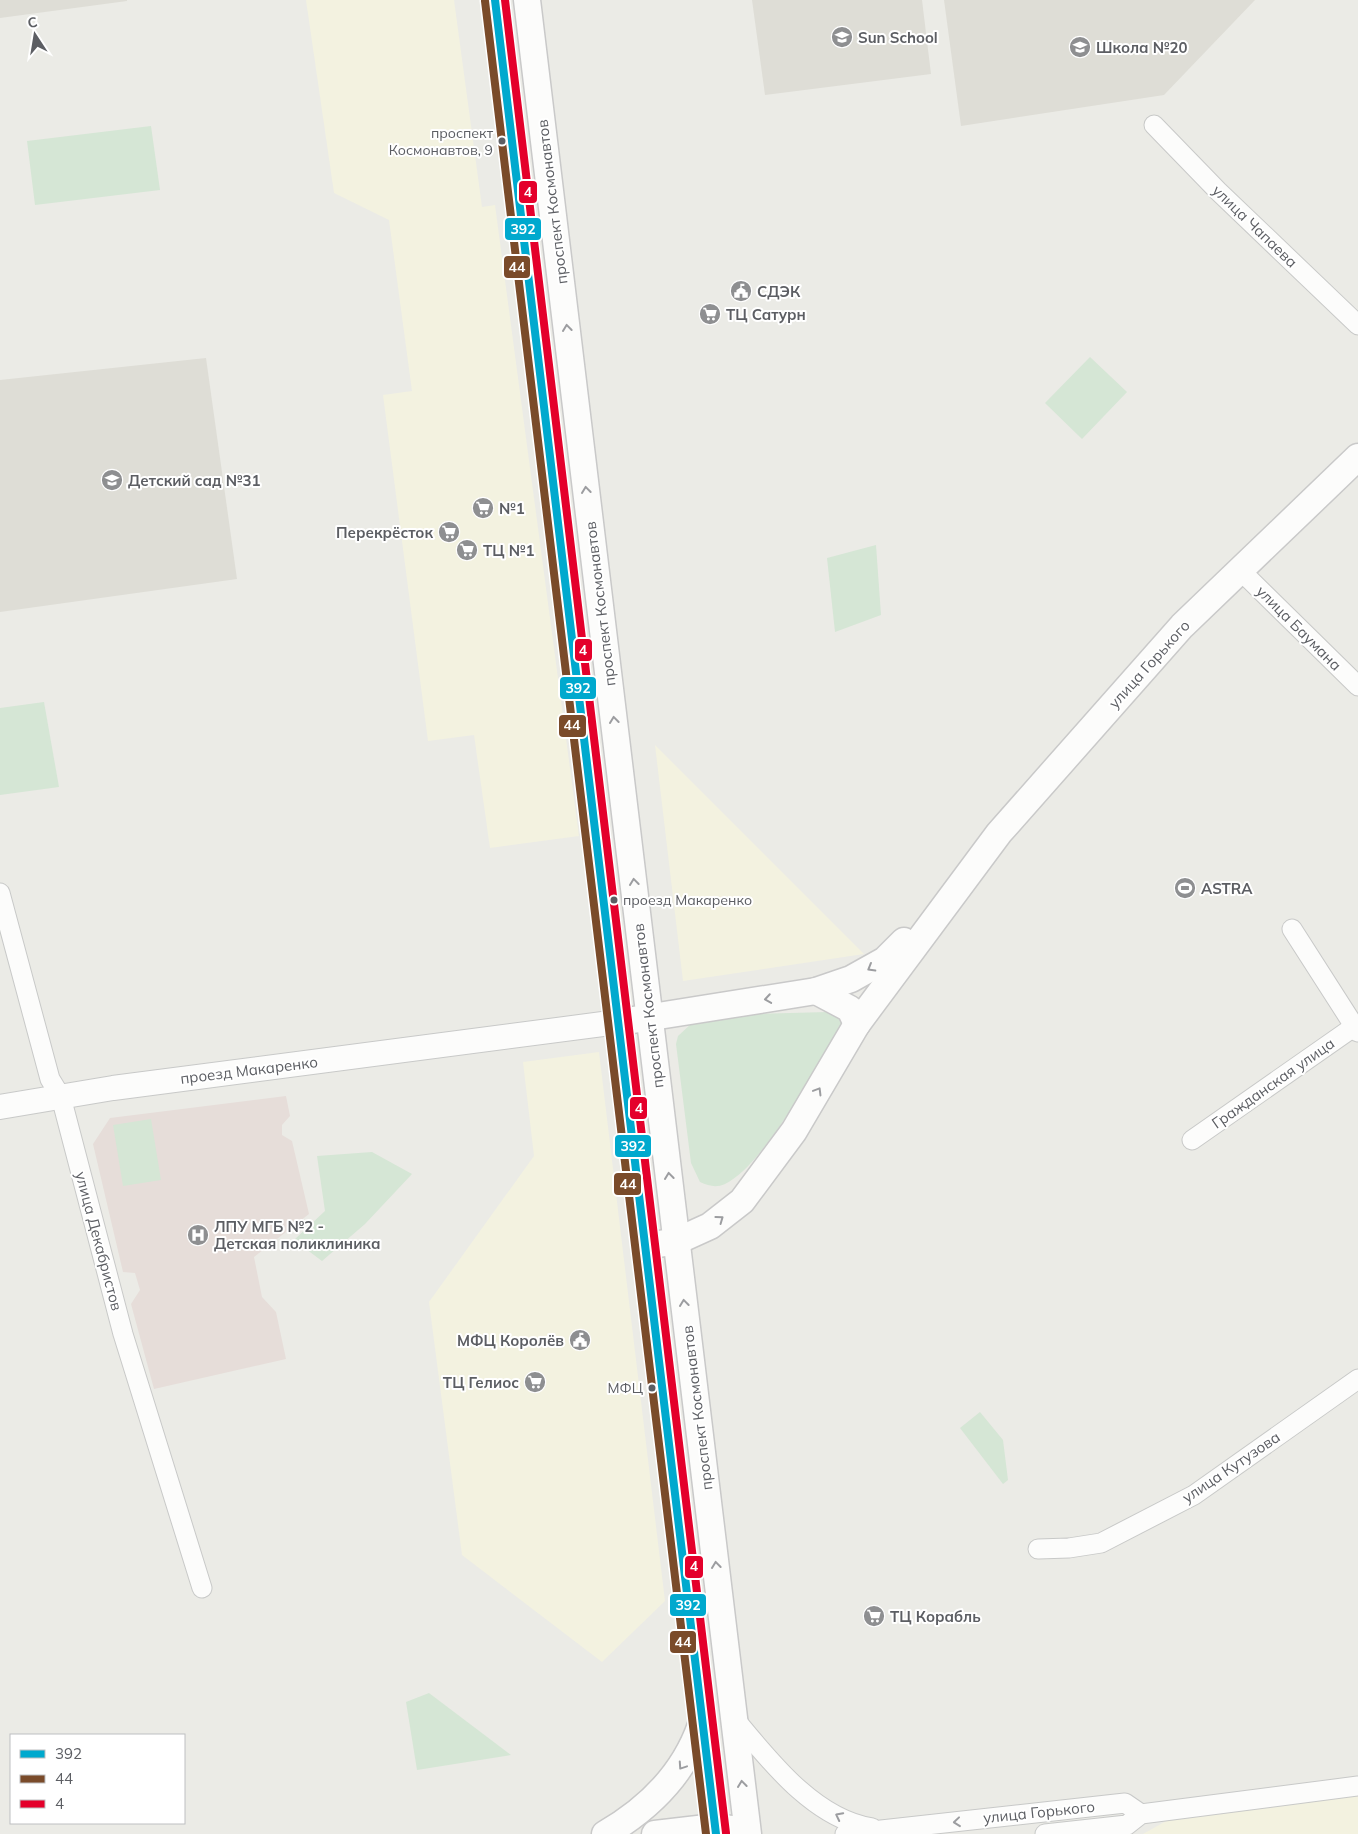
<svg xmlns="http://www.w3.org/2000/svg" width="1358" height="1834" font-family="Mulish,sans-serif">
<rect width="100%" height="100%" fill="#ebebe6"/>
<!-- commercial -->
<g fill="#f3f2e0">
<path d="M306,0h148l28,207 13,-2 84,631 -89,12 -16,-113 -46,6 -45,-346 29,-4 -23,-171 -55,-27z"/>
<path d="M655,745l209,209 -181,27z"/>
<path d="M599,1052l66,549 -63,61 -140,-107 -33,-253 105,-146 -11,-94z"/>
<path d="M1358,1792v42h-215l34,-19z"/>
</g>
<!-- education -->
<g fill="#deddd6">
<path d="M0,0h127v1l-127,17z"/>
<path d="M752,0h170l9,74 -166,21z"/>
<path d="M944,0h311l-91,95 -203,31z"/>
<path d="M206,358l31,221 -237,33v-232z"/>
</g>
<!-- medical -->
<path fill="#e6ddd9" d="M286,1096l4,20 -8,9v10l10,6 17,73 -55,43 8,40 14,15 10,47 -132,30 -23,-85 9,-14 -5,-17 -12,-1 -30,-128 17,-26z"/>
<!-- green -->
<g fill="#d5e6d5">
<path d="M151,126l9,64 -125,15 -8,-64z"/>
<path d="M1090,357l37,35 -45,47 -37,-36z"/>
<path d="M876,545l5,70 -46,17 -8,-74z"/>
<path d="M44,702l15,85 -59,8v-87z"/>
<path d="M827,1012l15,7v6c-24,38 -78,141 -117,159 -9,4 -16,2 -25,-2l-9,-19 -15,-119 2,-8 13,-12 59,-10z"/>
<path d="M151,1119l10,61 -38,6 -10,-61z"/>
<path d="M372,1152l40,22 -47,50 -43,37 -28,-21 31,-29 -8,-55z"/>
<path d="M980,1412l23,28 5,40 -5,4 -43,-56z"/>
<path d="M429,1693l82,62 -94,15 -11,-68z"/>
</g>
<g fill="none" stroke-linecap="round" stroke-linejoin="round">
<!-- minor casing -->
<g stroke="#c8c9c8" stroke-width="21">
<g id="minor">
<path d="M1154,125l64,66 140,134"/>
<path d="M1240,570l118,116"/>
<path d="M0,893l50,186 11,18 62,237 79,254"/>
<path d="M1292,929l66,103"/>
<path d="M1192,1140l163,-114"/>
<path d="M1038,1549l31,-1 32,-5 93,-48 164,-116"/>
<path d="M734,1718c35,42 80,101 138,110"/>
<path d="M845,1834l280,-31 16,11"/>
<path d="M1045,1834l82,-9 14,-11 217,-28"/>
</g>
</g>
<!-- tertiary casing -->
<g stroke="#c8c9c8" stroke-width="26">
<path id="tertiary" d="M0,1107l113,-19 505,-66"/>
</g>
<!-- secondary casing -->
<g stroke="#c9c9c9" stroke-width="29">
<g id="secondary">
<path d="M495,0l221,1834"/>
<path d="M527,0l221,1834"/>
<path d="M816,991l34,18 7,15"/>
<path d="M633,1020l183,-29 35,-12 34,-19 19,-19"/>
<path d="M659,1244l18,-3 33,-15 32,-25 52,-70 63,-107 142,-191 183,-207 176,-169"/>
<path d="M605,1834c45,-26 79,-60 96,-109"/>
<path d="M655,1834l60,-7 16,2"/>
</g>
</g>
<!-- minor -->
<use href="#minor" stroke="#fcfcfb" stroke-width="19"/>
<!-- tertiary -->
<use href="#tertiary" stroke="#fcfcfb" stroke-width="24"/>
<!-- secondary -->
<use href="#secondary" stroke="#fcfcfb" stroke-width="26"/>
<!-- bus-1 casing -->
<g stroke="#fff" stroke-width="11">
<path id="bus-1" d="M495,0l221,1834"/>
</g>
<!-- bus-2 casing -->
<g stroke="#fff" stroke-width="11">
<path id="bus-2" d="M485,1l221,1833"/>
</g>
<!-- bus-3 casing -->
<g stroke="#fff" stroke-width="11">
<path id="bus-3" d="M505,0l221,1833"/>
</g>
<!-- bus-1 -->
<use href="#bus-1" stroke="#00a9ce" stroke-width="8"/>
<!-- bus-2 -->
<use href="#bus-2" stroke="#7a4b2a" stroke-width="8"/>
<!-- bus-3 -->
<use href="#bus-3" stroke="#e4002b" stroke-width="8"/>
</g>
<!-- one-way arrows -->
<defs><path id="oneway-chevron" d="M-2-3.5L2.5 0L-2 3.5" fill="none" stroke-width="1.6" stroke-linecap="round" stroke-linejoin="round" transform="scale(1.25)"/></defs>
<g stroke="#9c9da0">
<use href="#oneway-chevron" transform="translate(567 328) rotate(-97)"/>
<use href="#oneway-chevron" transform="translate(586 490) rotate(-97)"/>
<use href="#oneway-chevron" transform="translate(614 720) rotate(-97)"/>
<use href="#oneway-chevron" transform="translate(634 882) rotate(-97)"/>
<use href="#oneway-chevron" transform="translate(871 968) rotate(150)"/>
<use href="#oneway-chevron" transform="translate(768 999) rotate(171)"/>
<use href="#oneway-chevron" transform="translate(818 1091) rotate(-59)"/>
<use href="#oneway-chevron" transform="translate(669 1176) rotate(-97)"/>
<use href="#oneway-chevron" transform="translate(720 1219) rotate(-36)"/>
<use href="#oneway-chevron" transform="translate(684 1303) rotate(-97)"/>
<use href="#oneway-chevron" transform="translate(716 1565) rotate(-97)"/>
<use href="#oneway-chevron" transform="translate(682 1766) rotate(124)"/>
<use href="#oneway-chevron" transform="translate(742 1784) rotate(-97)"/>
<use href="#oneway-chevron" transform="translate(839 1816) rotate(-153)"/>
<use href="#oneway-chevron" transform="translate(957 1822) rotate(174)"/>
</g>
<!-- icons -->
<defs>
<g id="school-disc" transform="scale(1.125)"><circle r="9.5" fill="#8e8f91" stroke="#fff"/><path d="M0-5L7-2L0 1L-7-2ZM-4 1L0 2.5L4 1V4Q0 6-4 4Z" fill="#fff"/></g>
<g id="civic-disc" transform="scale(1.125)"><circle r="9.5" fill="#8e8f91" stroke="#fff"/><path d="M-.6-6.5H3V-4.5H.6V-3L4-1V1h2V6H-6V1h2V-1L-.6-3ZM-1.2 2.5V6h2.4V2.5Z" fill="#fff"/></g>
<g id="supermarket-disc" transform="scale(1.125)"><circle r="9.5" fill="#8e8f91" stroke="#fff"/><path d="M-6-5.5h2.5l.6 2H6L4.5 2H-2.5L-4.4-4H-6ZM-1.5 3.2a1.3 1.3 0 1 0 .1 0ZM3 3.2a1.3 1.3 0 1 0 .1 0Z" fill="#fff"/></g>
<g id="stadium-disc" transform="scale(1.125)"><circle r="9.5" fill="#8e8f91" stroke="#fff"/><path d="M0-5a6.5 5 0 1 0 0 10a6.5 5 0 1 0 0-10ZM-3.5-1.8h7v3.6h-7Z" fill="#fff"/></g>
<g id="hospital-disc" transform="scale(1.125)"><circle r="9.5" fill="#8e8f91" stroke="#fff"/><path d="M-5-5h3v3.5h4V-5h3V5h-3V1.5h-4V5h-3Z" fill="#fff"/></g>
</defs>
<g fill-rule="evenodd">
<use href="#school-disc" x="842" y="37"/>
<use href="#school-disc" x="1080" y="47"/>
<use href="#civic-disc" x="741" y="291"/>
<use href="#supermarket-disc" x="710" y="314"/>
<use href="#school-disc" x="112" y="480"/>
<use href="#supermarket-disc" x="483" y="508"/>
<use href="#supermarket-disc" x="449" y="532"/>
<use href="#supermarket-disc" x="467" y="550"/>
<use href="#stadium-disc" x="1185" y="888"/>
<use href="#hospital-disc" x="198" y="1235"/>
<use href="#civic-disc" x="580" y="1340"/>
<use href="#supermarket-disc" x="535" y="1382"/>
<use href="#supermarket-disc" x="874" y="1616"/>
</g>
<!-- markers -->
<g fill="#5c5e63" stroke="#fff" stroke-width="2">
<circle cx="502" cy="141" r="4.5"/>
<circle cx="614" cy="900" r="4.5"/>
<circle cx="652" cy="1388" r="4.5"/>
</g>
<g text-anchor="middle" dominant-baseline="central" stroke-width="4" stroke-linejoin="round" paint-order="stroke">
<!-- bus labels -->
<g font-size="14" fill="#5c5e63" stroke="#fff" text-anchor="end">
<text x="493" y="133">проспект<tspan x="493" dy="17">Космонавтов, 9</tspan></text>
<text x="623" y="900" text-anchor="start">проезд Макаренко</text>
<text x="643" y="1388">МФЦ</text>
</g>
<!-- poi labels -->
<g font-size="15" font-weight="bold" fill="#5c5e63" stroke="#fff" text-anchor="start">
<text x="858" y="37">Sun School</text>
<text x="1096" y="47">Школа №20</text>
<text x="757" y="291">СДЭК</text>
<text x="726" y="314">ТЦ Сатурн</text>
<text x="128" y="480">Детский сад №31</text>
<text x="499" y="508">№1</text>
<text x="433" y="532" text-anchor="end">Перекрёсток</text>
<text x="483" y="550">ТЦ №1</text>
<text x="1201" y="888">ASTRA</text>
<text x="214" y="1226">ЛПУ МГБ №2 -<tspan x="214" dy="17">Детская поликлиника</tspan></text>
<text x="564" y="1340" text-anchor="end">МФЦ Королёв</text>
<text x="519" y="1382" text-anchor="end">ТЦ Гелиос</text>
<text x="890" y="1616">ТЦ Корабль</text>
</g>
<!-- street labels -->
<g font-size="15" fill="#5c5e63" stroke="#fff">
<text transform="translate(552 202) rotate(-97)">проспект Космонавтов</text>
<text transform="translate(1255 226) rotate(44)">улица Чапаева</text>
<text transform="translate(600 604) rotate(-97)">проспект Космонавтов</text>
<text transform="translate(1299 628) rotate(45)">улица Баумана</text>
<text transform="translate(1149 664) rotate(-48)">улица Горького</text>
<text transform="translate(648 1006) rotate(-97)">проспект Космонавтов</text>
<text transform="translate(249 1070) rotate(-7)">проезд Макаренко</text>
<text transform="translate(1273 1083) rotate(-35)">Гражданская улица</text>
<text transform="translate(99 1241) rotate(75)">улица Декабристов</text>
<text transform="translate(697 1408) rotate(-97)">проспект Космонавтов</text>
<text transform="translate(1231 1467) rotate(-34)">улица Кутузова</text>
<text transform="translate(1039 1812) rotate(-6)">улица Горького</text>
</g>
</g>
<g stroke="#fff" stroke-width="2">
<rect x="518" y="180" width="20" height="24" rx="5" fill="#e4002b"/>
<rect x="504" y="217" width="38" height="24" rx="5" fill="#00a9ce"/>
<rect x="503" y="255" width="28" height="24" rx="5" fill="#7a4b2a"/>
<rect x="574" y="638" width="19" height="24" rx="5" fill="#e4002b"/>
<rect x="559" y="676" width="38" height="24" rx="5" fill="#00a9ce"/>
<rect x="558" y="714" width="29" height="24" rx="5" fill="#7a4b2a"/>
<rect x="629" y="1096" width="19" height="24" rx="5" fill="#e4002b"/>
<rect x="614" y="1134" width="38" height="24" rx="5" fill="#00a9ce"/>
<rect x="613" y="1172" width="29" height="24" rx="5" fill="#7a4b2a"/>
<rect x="684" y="1555" width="20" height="24" rx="5" fill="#e4002b"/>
<rect x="669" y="1593" width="38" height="24" rx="5" fill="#00a9ce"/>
<rect x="669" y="1630" width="28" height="24" rx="5" fill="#7a4b2a"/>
</g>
<g font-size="14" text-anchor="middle" font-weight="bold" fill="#fff">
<text x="528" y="197">4</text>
<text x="523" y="234">392</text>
<text x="517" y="272">44</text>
<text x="583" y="655">4</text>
<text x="578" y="693">392</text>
<text x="572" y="730">44</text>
<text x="639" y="1113">4</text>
<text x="633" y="1151">392</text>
<text x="628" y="1189">44</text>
<text x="694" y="1571">4</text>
<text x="688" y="1610">392</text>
<text x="683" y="1647">44</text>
</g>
<!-- legend -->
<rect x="10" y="1734" width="175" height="90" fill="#ffffff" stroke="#bebfc1"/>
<rect x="20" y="1750" width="25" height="8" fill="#00a9ce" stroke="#bebfc1"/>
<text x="55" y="1759" font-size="15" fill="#5c5e63">392</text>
<rect x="20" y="1775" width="25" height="8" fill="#7a4b2a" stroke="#bebfc1"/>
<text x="55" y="1784" font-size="15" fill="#5c5e63">44</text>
<rect x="20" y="1800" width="25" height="8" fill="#e4002b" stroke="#bebfc1"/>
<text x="55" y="1809" font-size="15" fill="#5c5e63">4</text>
<!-- north arrow -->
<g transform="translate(35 35) rotate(348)" stroke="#ffffff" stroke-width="4" paint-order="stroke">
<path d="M0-4L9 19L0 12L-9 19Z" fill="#5c5e63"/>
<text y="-8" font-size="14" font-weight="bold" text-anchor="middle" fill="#5c5e63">С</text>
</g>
</svg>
